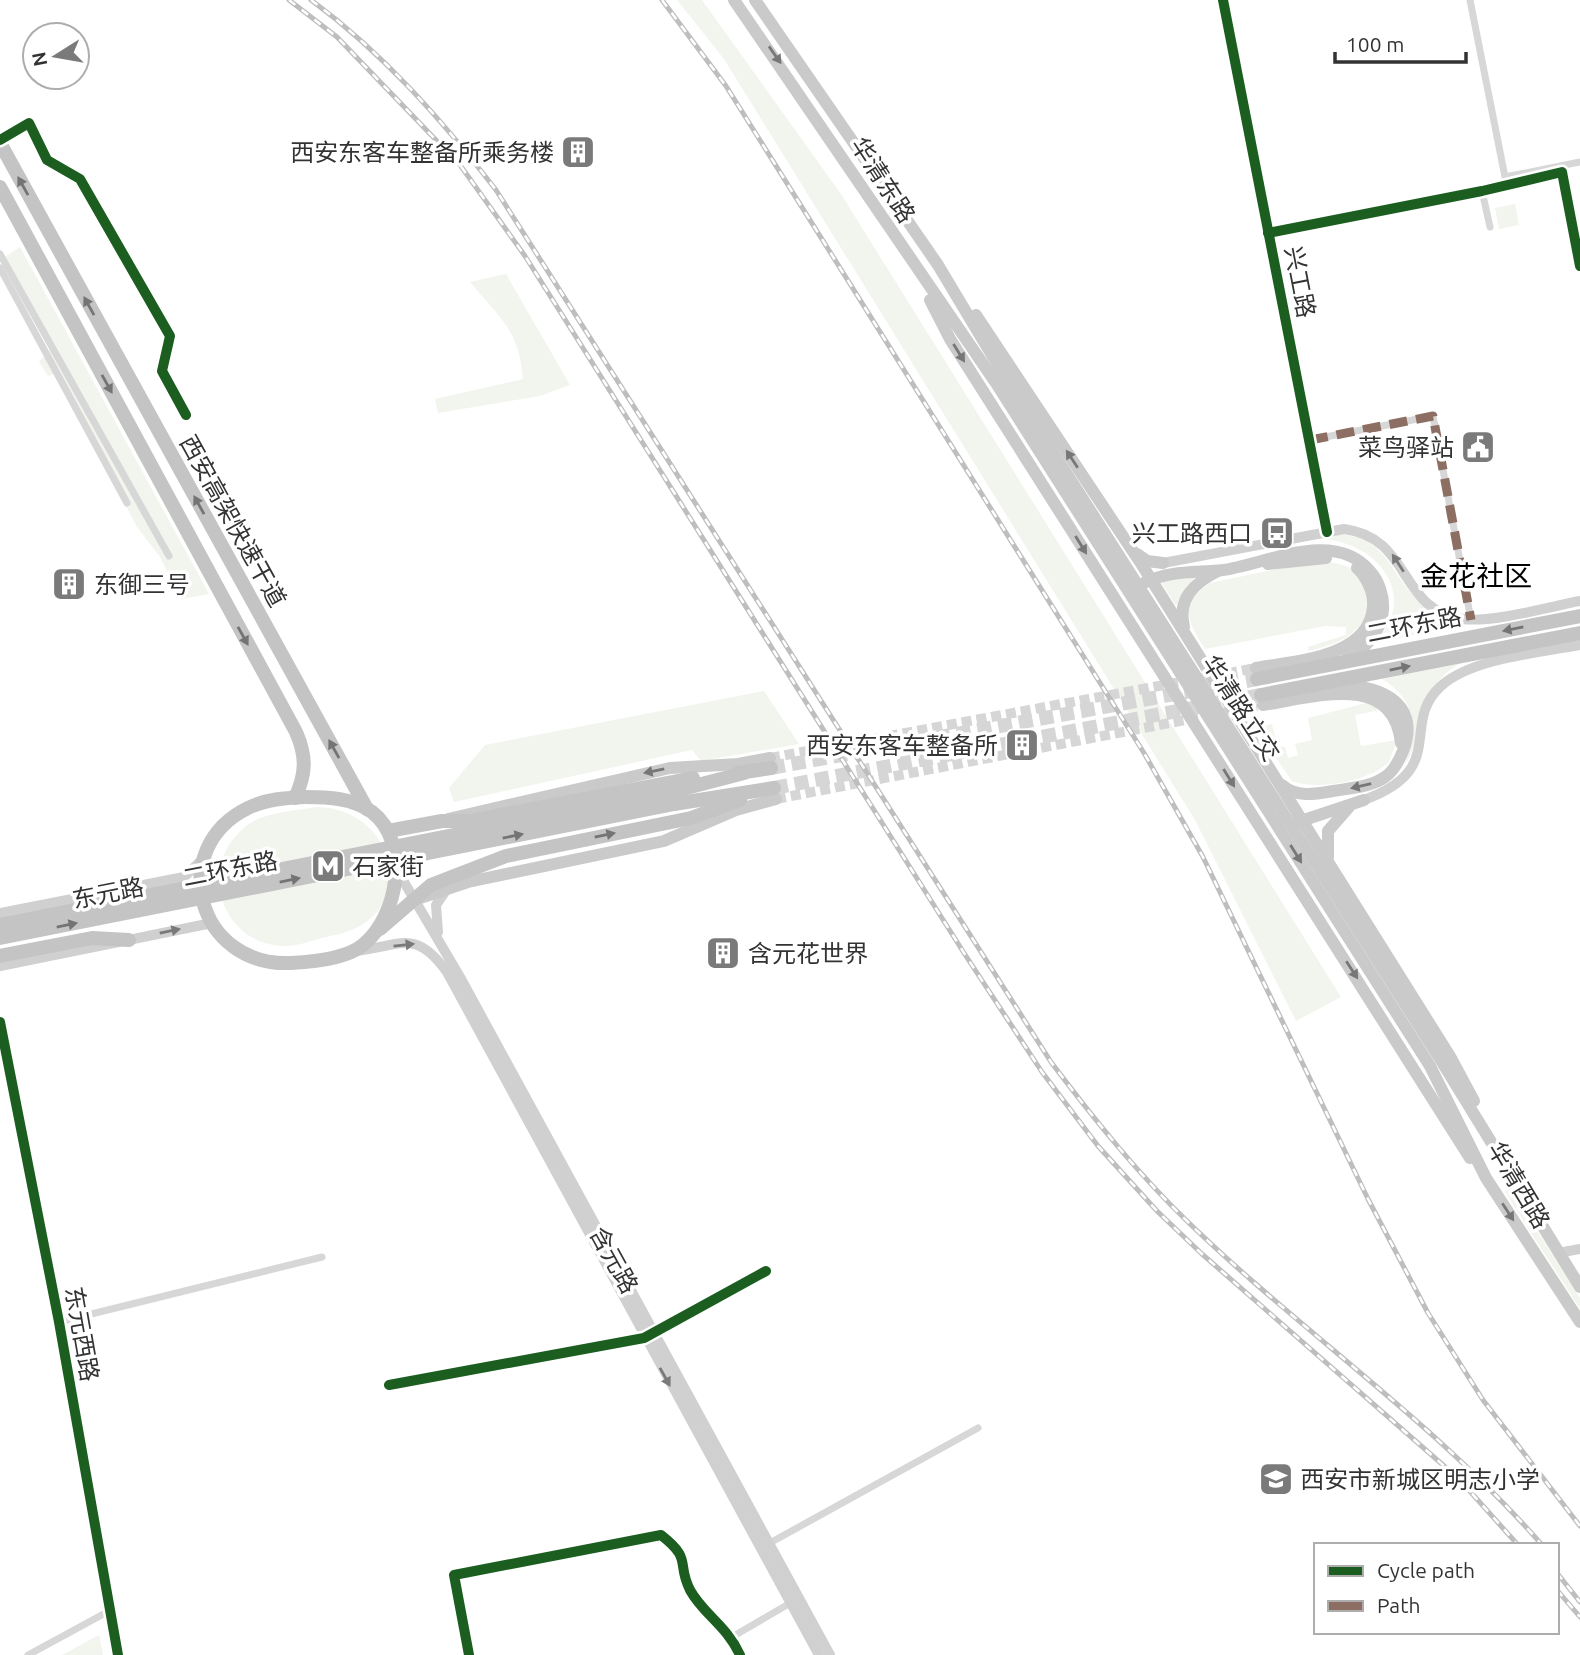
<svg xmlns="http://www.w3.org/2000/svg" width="1580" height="1655" font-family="Ubuntu,'Noto Sans SC',sans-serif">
<rect width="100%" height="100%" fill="#fff"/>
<!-- green -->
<g fill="#f1f5ed">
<path d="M677,0h25l139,194 500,803 -45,24 -101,-201 -471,-761z"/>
<path d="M1515,204l4,21 -20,4 -4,-21z"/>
<path d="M20,247l189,347 -28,5 -21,-42 -23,-30 -80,-154 -9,3 -9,-14 14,-17 -51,-86z"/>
<path d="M506,274l64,111 -30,11 -102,17 -3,-14 88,-20c-4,-49 -23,-61 -53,-97z"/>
<path d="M1337,534c49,3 50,34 78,63 10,10 47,20 61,25l-101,21c47,-49 0,-104 -58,-104z"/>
<path d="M1328,562c36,4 37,22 40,53 -18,25 -30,28 -59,36l-1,-4 38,-12v-8l-21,-1 -120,23c-17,-27 -27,-45 5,-66l96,-20z"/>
<path d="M1197,574l-21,32 -15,-24z"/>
<path d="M1459,664c-46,27 -30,66 -55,102 14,-35 13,-66 -22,-87z"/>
<path d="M764,691l35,53 -98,17 -9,-11 -238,52 -5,-14 36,-43z"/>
<path d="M1374,701l11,8 -30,6 6,31 36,-6 -8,22c-19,19 -71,29 -97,19l-37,-53 17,-4 5,22 8,1 3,11 10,-3 -3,-11 17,-4 -4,-22z"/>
<path d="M316,807c72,0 102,88 42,120 -11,6 -24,8 -36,11 -11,3 -25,8 -36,8 -67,0 -91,-84 -37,-122 17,-12 46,-13 67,-17z"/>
<path d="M1510,1188l70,110v11l-75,-117z"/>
<path d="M99,1635l4,20h-41z"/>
</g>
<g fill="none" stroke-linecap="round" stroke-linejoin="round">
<!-- secondary-tunnel -->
<g stroke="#d6d6d6" stroke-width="10" stroke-dasharray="10 5" stroke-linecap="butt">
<path d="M770,758l486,-90"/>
<path d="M776,799l487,-94"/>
</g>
<!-- highway-tunnel -->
<g stroke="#d6d6d6" stroke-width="14" stroke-dasharray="14 7" stroke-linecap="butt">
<path d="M771,768l486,-89"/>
<path d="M774,788l487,-93"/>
</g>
<!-- street -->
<g stroke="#d7d7d7" stroke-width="7">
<path d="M1470,0l35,177 75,-15"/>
<path d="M0,140l29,-17 18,37 33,19 90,157 -8,35 24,44"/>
<path d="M1482,191l8,36"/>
<path d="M1268,233l214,-42 80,-19 18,94"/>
<path d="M0,254l169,302"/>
<path d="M0,268l127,235"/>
<path d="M1310,440l123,-24 38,204"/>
<path d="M59,1322l263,-65"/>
<path d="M389,1385l255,-47 122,-67"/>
<path d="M768,1544l210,-116"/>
<path d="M732,1637l60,-35"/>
<path d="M28,1655l81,-44"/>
<path d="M469,1655l-15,-80 207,-40c32,25 15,27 29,55 13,24 37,36 50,65"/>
</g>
<!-- secondary -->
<g stroke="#d0d0d0" stroke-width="10">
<path d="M1223,0l104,532"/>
<path d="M1163,563l181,-34c69,9 53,81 119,90 29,4 86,-12 117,-18"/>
<path d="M1364,800c86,-31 35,-76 77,-114 31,-28 98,-33 139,-41"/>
<path d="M397,870l63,107 370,678"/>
<path d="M0,913l184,-36 19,-18"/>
<path d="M438,932l-2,-27 11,-16"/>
<path d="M355,951c47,-5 60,-23 92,21l372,683"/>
<path d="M0,966l212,-43"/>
<path d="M0,1022l59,300 59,333"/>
<path d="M1558,1253l22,-4"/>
</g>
<!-- primary -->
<g stroke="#cacaca" stroke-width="12">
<path d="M734,0l262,383 434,683 56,112 94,144"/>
<path d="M755,0l183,265 67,112 437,685 138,225"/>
<path d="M930,300l20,39 520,819"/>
<path d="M976,315l166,250 309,493 23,43"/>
<path d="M1137,554l10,7 16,2"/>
<path d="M1268,564l58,-6"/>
<path d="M1144,583c25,-13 53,-10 79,-13 43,-6 111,-42 147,1 9,10 14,25 13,39 -1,21 -19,41 -37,49"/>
<path d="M1184,627c-7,-28 10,-44 34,-56"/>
<path d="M1256,668c38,-7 113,-10 117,-61 1,-14 -6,-30 -16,-39"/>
<path d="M1263,705c48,-7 130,-35 138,38"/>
<path d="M1282,785c14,13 34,9 51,6 17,-3 38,-4 52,-14 9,-6 14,-16 18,-26 20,-51 -29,-68 -69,-65"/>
<path d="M448,819l222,-51 68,-4 32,-6"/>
<path d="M1295,823l69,-23"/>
<path d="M1328,857v-26l21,-24"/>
<path d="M417,899l51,-17 196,-41 72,-31 40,-11"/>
</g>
<!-- highway -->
<g stroke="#c4c4c4" stroke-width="14">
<path d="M0,143l367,666"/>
<path d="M0,187l296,545c11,25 10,42 -1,66"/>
<path d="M1257,679l323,-63"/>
<path d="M1261,695l319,-62"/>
<path d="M738,773l33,-5"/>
<path d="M305,797c23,0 48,1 67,15 39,30 26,105 -9,133 -17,14 -52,17 -72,18 -95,4 -125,-115 -43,-155 18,-9 38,-10 57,-11z"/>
<path d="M388,831l54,-10h28l223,-43"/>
<path d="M0,925l671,-133 73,-19"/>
<path d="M380,929l51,-44 75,-29 185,-38 49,-18"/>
<path d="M0,938l674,-134 100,-16"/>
<path d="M0,956l92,-18 37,2"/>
</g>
<!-- rail casing -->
<g stroke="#bebebe" stroke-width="5">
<g id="rail">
<path d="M289,0l48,37 123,128 65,91 439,697 78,119 56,74 59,65 45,43 257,225 59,66"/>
<path d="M311,0c72,53 131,120 185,190l555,872c43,57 87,112 138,161 115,111 248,201 353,322"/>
<path d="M662,0l64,86 418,667 59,104 165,342 60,114 55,87 97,126"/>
<path d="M1557,1573l23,29"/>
<path d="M1557,1590l23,27"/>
</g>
</g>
<!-- rail -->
<use href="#rail" stroke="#fff" stroke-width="2.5" stroke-dasharray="8" stroke-linecap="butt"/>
<!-- quiet -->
<path stroke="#8d6e63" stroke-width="9" stroke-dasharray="18 9" stroke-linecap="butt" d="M1310,440l123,-24 38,204"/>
<!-- cycleway casing -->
<g stroke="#fff" stroke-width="15">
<g id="cycleway">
<path d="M1223,0l104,532"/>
<path d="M0,140l29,-17 18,37 33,19 90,157 -8,35 24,44"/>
<path d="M1268,233l214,-42 80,-19 18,94"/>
<path d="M0,1022l59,300 59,333"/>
<path d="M389,1385l255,-47 122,-67"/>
<path d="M469,1655l-15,-80 207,-40c32,25 15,27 29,55 13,24 37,36 50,65"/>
</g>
</g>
<!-- cycleway -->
<use href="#cycleway" stroke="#1b5e20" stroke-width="10"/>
</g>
<!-- one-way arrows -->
<defs><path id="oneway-solid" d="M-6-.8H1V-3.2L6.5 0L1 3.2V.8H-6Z" transform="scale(1.75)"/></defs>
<g fill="#777">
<use href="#oneway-solid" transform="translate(775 55) rotate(55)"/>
<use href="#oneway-solid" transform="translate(959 353) rotate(58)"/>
<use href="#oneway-solid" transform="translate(1072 459) rotate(-123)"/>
<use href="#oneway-solid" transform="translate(1081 545) rotate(58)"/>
<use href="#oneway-solid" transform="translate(654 771) rotate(168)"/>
<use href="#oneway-solid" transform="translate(1229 778) rotate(58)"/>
<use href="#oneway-solid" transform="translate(1361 786) rotate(167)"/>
<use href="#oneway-solid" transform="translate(1296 854) rotate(58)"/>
<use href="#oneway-solid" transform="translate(1352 970) rotate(57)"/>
<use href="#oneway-solid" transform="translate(1508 1212) rotate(57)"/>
</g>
<g fill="#747474">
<use href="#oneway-solid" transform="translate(23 186) rotate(-119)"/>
<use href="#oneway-solid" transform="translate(89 306) rotate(-119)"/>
<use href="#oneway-solid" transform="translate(107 384) rotate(61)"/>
<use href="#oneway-solid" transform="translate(199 505) rotate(-119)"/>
<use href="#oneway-solid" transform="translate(1513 629) rotate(169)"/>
<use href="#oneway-solid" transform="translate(243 636) rotate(61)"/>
<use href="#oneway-solid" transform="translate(1400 668) rotate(-11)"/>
<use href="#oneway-solid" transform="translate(334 749) rotate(-119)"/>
<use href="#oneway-solid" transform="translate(605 835) rotate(-12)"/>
<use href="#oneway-solid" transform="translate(513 836) rotate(-11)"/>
<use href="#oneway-solid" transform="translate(290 880) rotate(-11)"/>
<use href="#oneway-solid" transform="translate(67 925) rotate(-11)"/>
</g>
<g fill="#7a7a7a">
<use href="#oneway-solid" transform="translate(1398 563) rotate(-123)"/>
<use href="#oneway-solid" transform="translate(170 931) rotate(-12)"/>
<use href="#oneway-solid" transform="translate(404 945) rotate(-6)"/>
<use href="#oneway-solid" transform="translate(665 1377) rotate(61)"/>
</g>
<!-- icons -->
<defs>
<g id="building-square" transform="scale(1.75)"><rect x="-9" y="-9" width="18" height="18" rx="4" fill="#7a7a7a" stroke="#fff"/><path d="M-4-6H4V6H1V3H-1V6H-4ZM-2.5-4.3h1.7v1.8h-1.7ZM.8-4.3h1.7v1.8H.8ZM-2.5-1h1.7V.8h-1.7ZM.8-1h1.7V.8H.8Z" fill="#fff"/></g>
<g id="civic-square" transform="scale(1.75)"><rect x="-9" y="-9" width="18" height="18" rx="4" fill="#7a7a7a" stroke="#fff"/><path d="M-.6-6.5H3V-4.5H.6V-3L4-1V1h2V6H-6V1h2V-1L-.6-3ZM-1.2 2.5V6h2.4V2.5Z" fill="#fff"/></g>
<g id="bus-square" transform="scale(1.75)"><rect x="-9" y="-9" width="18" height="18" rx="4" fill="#7a7a7a" stroke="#fff"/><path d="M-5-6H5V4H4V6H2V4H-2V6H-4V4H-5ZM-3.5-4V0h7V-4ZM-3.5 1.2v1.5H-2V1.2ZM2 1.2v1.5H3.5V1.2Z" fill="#fff"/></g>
<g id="metro-square" transform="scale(1.75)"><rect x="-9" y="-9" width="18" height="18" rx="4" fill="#7a7a7a" stroke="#fff"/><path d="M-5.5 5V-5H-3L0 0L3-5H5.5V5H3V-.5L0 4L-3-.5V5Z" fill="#fff"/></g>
<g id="school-square" transform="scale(1.75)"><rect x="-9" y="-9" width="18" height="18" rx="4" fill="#7a7a7a" stroke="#fff"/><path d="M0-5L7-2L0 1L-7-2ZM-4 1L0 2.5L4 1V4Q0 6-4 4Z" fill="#fff"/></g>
</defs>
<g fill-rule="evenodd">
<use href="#building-square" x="578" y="152"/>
<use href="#civic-square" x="1478" y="447"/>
<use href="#bus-square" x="1277" y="533"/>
<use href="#building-square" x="69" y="584"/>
<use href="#building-square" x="1022" y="745"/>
<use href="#metro-square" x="328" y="866"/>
<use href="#building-square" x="723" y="953"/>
<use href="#school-square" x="1276" y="1479"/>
</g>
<g text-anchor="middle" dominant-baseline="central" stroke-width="7" stroke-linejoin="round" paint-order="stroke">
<!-- poi labels -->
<g font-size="24" fill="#333" stroke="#fff" text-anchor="end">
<text x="554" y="152">西安东客车整备所乘务楼</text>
<text x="1454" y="447">菜鸟驿站</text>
<text x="1252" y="533">兴工路西口</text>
<text x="94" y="584" text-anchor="start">东御三号</text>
<text x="998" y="745">西安东客车整备所</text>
<text x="352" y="866" text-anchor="start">石家街</text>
<text x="748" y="953" text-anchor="start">含元花世界</text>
<text x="1300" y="1479" text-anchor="start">西安市新城区明志小学</text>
</g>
<!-- street labels -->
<g font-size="24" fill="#333" stroke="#fff">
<text transform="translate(883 180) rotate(57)">华清东路</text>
<text transform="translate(1300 282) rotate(79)">兴工路</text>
<text transform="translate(233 521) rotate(61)">西安高架快速干道</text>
<text transform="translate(1414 625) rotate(-11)">二环东路</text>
<text transform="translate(1241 708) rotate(57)">华清路立交</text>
<text transform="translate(230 869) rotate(-11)">二环东路</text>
<text transform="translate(108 893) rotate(-11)">东元路</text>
<text transform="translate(1519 1185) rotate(59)">华清西路</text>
<text transform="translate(614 1260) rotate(61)">含元路</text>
<text transform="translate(82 1334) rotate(80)">东元西路</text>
</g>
<!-- quarter labels -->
<g font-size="28" fill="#000" stroke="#fff">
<text x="1476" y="575">金花社区</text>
</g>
</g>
<!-- legend -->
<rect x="1314" y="1543" width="245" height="91" fill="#ffffff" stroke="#adadad" stroke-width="2"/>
<rect x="1328" y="1566" width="35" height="10" fill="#1b5e20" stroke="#adadad" stroke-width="2"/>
<text x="1377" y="1578" font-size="21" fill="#333333">Cycle path</text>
<rect x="1328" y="1601" width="35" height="10" fill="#8d6e63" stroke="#adadad" stroke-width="2"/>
<text x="1377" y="1613" font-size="21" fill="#333333">Path</text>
<!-- north arrow -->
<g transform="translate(56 56) rotate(259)"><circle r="33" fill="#ffffff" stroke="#adadad" stroke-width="2"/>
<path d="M0-5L12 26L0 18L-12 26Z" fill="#7a7a7a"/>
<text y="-10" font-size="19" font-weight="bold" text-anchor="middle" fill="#333333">N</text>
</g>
<!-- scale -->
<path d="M1335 52v10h131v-10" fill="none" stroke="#333333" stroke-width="3.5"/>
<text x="1346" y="52" font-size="21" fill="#333333" stroke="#ffffff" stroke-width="5" paint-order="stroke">100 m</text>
</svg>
